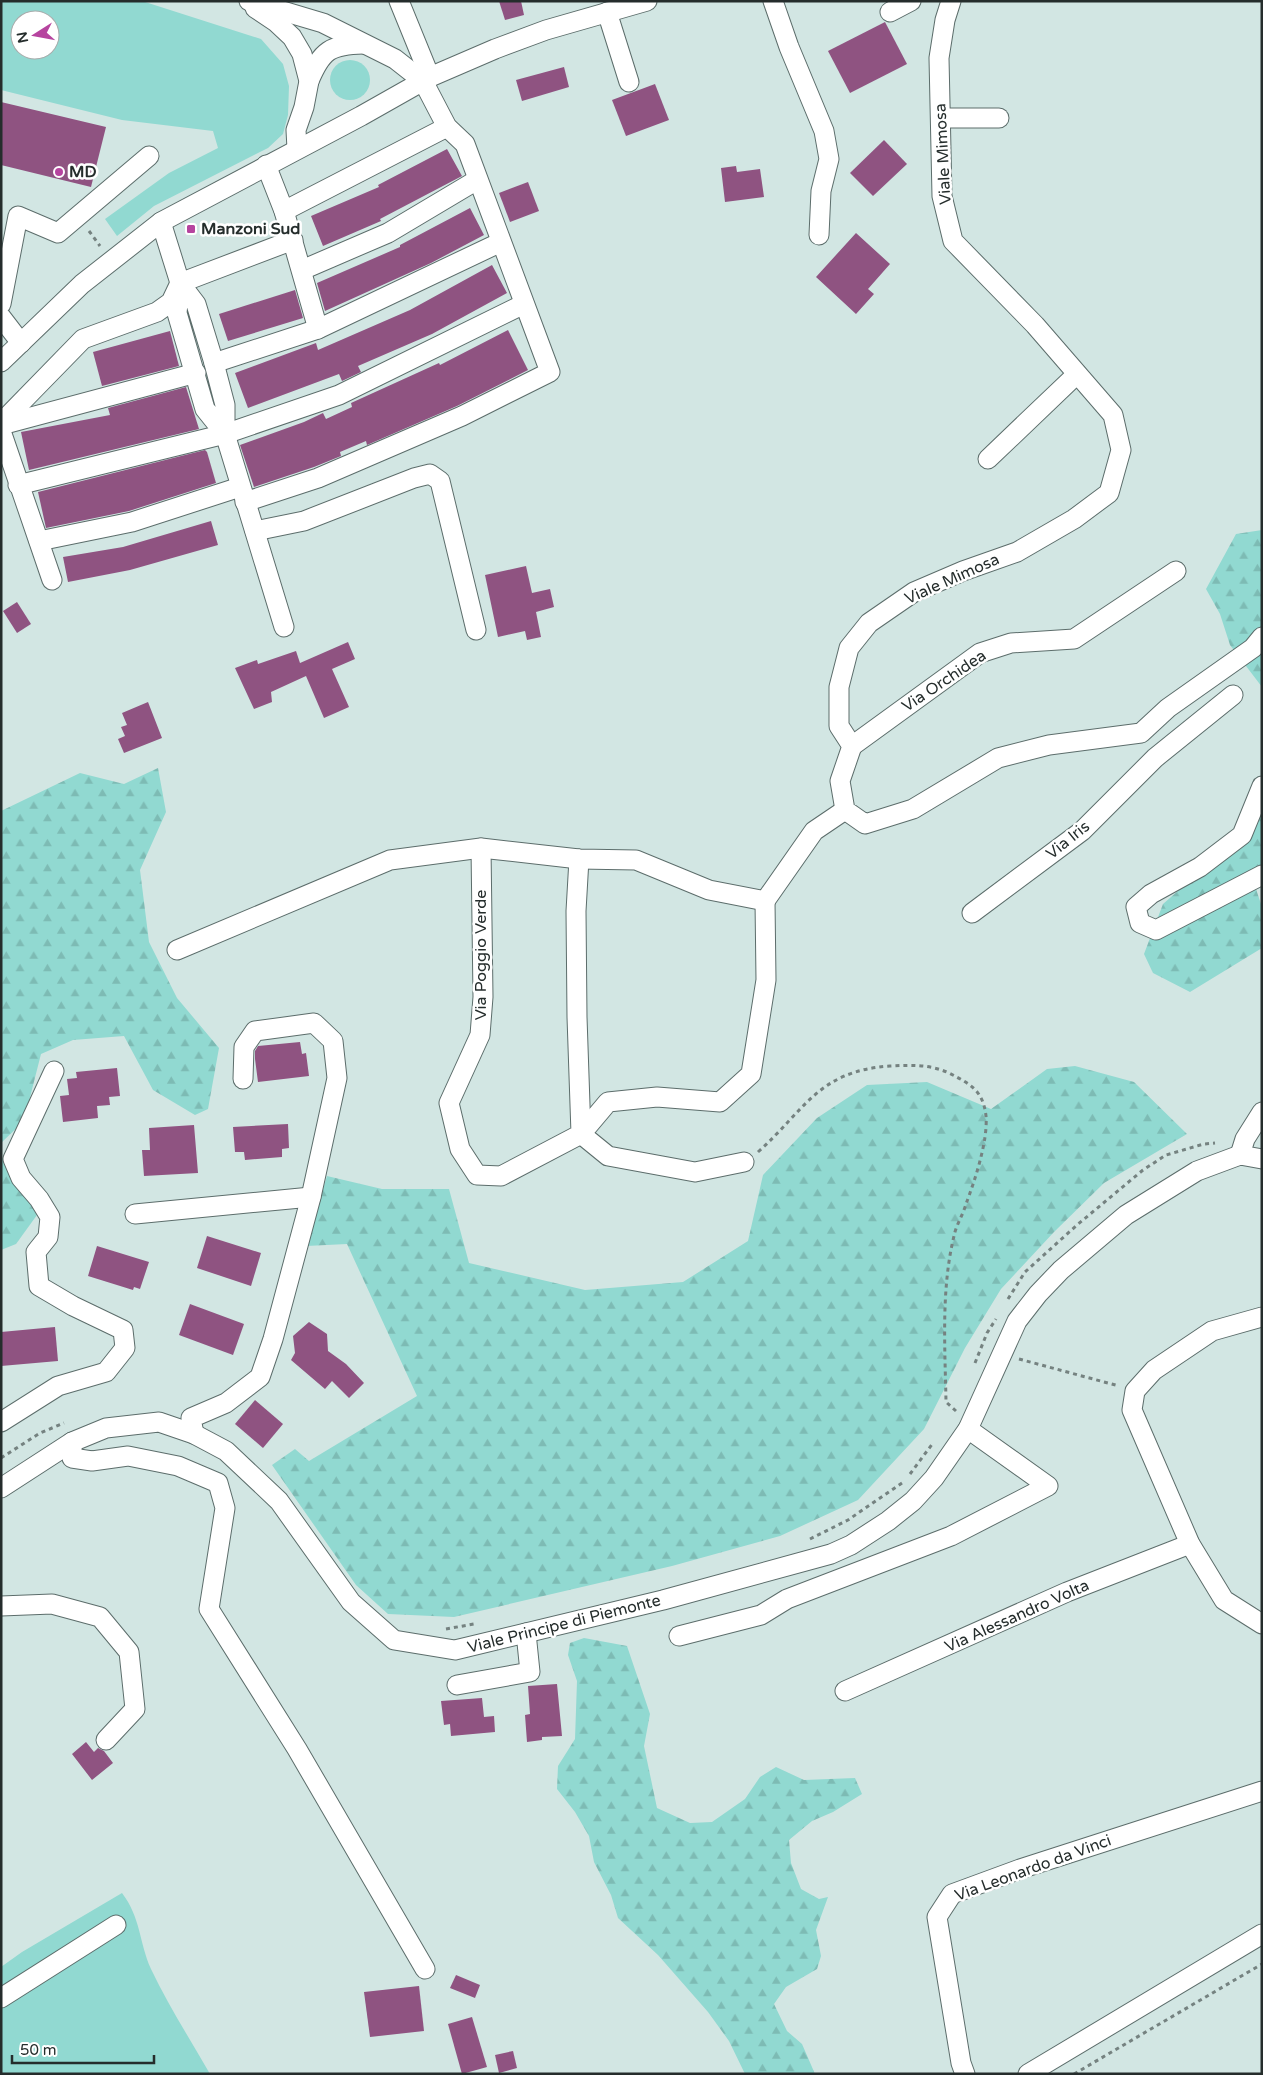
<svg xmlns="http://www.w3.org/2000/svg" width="1263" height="2075" font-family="'Varela Round',sans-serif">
<defs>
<pattern id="forest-firs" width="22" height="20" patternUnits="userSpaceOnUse" patternTransform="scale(1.25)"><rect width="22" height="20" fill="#91d9d1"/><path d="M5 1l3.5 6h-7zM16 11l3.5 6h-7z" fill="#7dbbb4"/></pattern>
</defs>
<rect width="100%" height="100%" fill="#d2e6e3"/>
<!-- green -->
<g fill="#91d9d1" fill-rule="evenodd">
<path d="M1,1h141l119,38 22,25 6,22 -1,29 -5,19 -15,14 -114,58 -37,30 -12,-17 64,-46 49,-25 -5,-17 -91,-11 -121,-30zM20,20h30v30h-30z"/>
<circle cx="350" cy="80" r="20"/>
<path d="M122,1893c19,25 17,49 29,76 17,36 39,70 59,105h-209v-107l21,-15z"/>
</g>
<!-- forest -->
<g fill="url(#forest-firs)">
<path d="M1262,530v157l-32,-42 -10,-31 -14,-25 30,-55z"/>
<path d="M158,768l8,44 -26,58 9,72 28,56 42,50 -11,61 -13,6 -42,-25 -29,-54 -51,4 -32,14 -17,67 -23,22v-332l79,-38 44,11z"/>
<path d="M1262,812v52l-11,10 11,33v41l-72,44 -37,-19 -9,-19 19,-50 24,-21 58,-38z"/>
<path d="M1075,1066l59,16 53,52 -83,49 -50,49 -53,57 -36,59 -41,81 -66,71 -78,36 -108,30 -218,51 -66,-3 -32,-29 -84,-120 23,-16 14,12 108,-65 -70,-152 -41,2 21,-70 55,13h67l20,74 116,27 98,-8 65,-41 15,-66 54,-57 50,-33 60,-3 64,27 56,-40z"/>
<path d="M1,1156l36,59 -21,29 -15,6z"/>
<path d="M584,1638l43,8 23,68 -6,32 13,62 33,15 22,-1 33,-23 15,-22 16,-10 28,13 51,-2 7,16 -29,18 -21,9 -23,19 2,23 10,26 18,10 9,-2 -12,33 5,26 -4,13 -31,18 -12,17 13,27 15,13 13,30h-70l-16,-33 -21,-29 -50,-57 -40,-37 -7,-23 -17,-33 -5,-26 -14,-24 -18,-23 1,-23 17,-27 2,-58 -9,-26 2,-12z"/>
</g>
<!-- building -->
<g fill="#8f5381">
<path d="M499,1h22l3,14 -19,5z"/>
<path d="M885,22l22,42 -57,29 -22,-42z"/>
<path d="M564,67l5,20 -47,14 -6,-21z"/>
<path d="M655,84l14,36 -43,16 -14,-36z"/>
<path d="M1,102l105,25 -15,60 -90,-22z"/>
<path d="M884,140l23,24 -34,32 -23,-23z"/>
<path d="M447,149l15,27 -82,43 1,2 -58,25 -12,-30 68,-29 -1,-2z"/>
<path d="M736,166l1,6 23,-3 4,28 -39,5 -4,-34z"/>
<path d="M528,182l11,29 -29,11 -11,-29z"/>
<path d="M470,208l14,27 -53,28 -106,48 -8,-28 83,-36v-2z"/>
<path d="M856,233l34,31 -22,25 6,5 -18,20 -40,-37z"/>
<path d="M492,265l15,28 -75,41 -74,32 3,6 -19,9 -3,-7 -91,34 -13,-35 81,-30 2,7 92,-40z"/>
<path d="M295,290l8,28 -75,23 -9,-27z"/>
<path d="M508,330l20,40 -71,36 -90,39 -1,-4 -26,11 1,4 -27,11 -60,20 -14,-42 64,-23 19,-9 3,6 26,-12 -1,-4 88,-40 1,2z"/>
<path d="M170,331l9,35 -77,20 -9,-34z"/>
<path d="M186,387l13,42 -170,41 -8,-38 89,-17 -2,-7z"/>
<path d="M205,450l2,2 9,31 -87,28 -83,17 -8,-36z"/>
<path d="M211,521l7,24 -88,25 -62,12 -5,-25 60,-10z"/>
<path d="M526,566l6,27 18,-4 4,18 -18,5 5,25 -14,3 -2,-9 -27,6 -13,-62z"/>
<path d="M17,602l14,22 -14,9 -14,-22z"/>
<path d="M348,642l7,17 -23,10 17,38 -25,11 -18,-42 -35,16 1,10 -18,7 -19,-41 22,-8 1,4 38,-13 4,12z"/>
<path d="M148,702l14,36 -38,15 -6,-14 7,-3 -4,-9 6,-2 -5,-12z"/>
<path d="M300,1042l2,12 4,-1 3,23 -51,6 -3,-23v-8l3,-5z"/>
<path d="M117,1068l3,28 -11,1 1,8 -13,1 1,12 -35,4 -3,-26 9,-1 -2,-16 10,-1 -1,-6z"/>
<path d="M288,1124l1,24 -7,1v8l-37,3 -1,-8h-9l-2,-25z"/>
<path d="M194,1125l4,48 -54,3 -2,-26h8l-1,-22z"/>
<path d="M207,1236l54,17 -10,33 -54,-18z"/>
<path d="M97,1246l52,16 -9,27 -6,-2 -1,3 -45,-14z"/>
<path d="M190,1304l54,20 -11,31 -54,-20z"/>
<path d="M309,1322l18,12 1,17 18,13 18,19 -15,15 -17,-17 -7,8 -34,-29 4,-7 -2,-17z"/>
<path d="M55,1327l3,34 -57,5v-34z"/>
<path d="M255,1400l28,24 -20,24 -28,-24z"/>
<path d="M557,1684l5,52 -20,1v3l-15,2 -2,-27 5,-1 -2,-28z"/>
<path d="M482,1698l2,19 10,-1 1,16 -44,4 -1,-12 -6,1 -3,-24z"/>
<path d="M86,1742l8,10 4,-4 6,3 9,12 -21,17 -20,-26z"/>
<path d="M456,1975l24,10 -5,13 -25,-10z"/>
<path d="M419,1986l5,45 -54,6 -6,-45z"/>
<path d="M472,2017l15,50 -25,7 -14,-50z"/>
<path d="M513,2051l4,17 -18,5 -4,-18z"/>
</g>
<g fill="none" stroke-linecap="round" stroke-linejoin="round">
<!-- minor casing -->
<g stroke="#5c6d6b" stroke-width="21">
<g id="minor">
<path d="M399,1l31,76"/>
<path d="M773,1l16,46 35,84 5,28 -8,32 -2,44"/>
<path d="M951,1l-6,19 -6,38 3,138 11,45 82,84 78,90 8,35 -12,43 -35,26 -57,33 -54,19 -49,21 -45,31 -20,25 -10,39v39l13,20 -12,35 5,29 20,14 48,-15 85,-51 51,-13 92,-12 27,-25 85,-60 9,-11"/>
<path d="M255,8l21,14 16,15 10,17 7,27 -5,26 -8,23 1,19"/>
<path d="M607,12l22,70"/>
<path d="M890,12l21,-11"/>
<path d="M309,81c13,-31 21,-36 54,-37"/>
<path d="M941,118h58"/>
<path d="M266,165l18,46 34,118"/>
<path d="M284,211l163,-84"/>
<path d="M161,222l19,61 16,21 18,59 11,42v29l-20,-25 -28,-96 3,-30"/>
<path d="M302,270l86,-37 89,-53"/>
<path d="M1,304l17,-88 40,17 91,-77"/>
<path d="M1,317l20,26"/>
<path d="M1,362l81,-78 79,-62 200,-106 69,-39 65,-28 51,-19 101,-29"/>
<path d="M214,363l104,-34 183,-87"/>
<path d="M1,423l82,-84 74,-27 14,-10 9,-19 113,-43"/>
<path d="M1,425l195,-52"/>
<path d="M1,431l51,149"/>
<path d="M225,434l59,193"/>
<path d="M988,459l89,-85"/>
<path d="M18,485l207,-51 114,-39 185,-91"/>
<path d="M245,502l73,-24 144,-62 88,-44 -85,-228 -18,-17 -24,-46 -28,-22 -72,-36 -74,-22"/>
<path d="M255,531l49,-10 110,-43 16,-4 10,7 36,149"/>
<path d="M39,541l93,-19 108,-35"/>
<path d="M852,746l128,-93 31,-10 63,-4 102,-68"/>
<path d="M1262,786l-20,49 -42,32 -49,27 -15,13 4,16 16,7 106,-55"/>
<path d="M481,848l2,149 -3,38 -31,68 11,46 17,26 24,1 80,-42 -4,-117 -1,-106 3,-52"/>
<path d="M972,913l110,-82 73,-73 78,-63"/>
<path d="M177,950l213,-90 91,-12 98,11 57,1 73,30 56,11 49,-70 31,-21"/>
<path d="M1240,1155l5,-16 17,-27"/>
<path d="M744,1162l-49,10 -87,-16 -27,-22 27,-32 49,-5 63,5 31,-28 15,-94 -1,-79"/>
<path d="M135,1214l176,-17"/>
<path d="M1262,1317l-50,14 -58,39 -19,21 -3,19 58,134 34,56 38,24"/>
<path d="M1,1422l57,-36 48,-14 19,-24 -2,-18 -50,-24 -34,-20 -3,-34 12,-15 2,-20 -11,-18 -18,-21 -8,-19 41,-88"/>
<path d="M194,1434l-3,-16 35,-15 34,-26 13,-38 38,-142 26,-119 -4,-37 -19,-18 -59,8 -11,16 -1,32"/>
<path d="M72,1442v16l20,3 36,-5 50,10 40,17 7,25 -16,101 88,140 128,220"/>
<path d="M1,1488l71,-46 34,-14 53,-6 35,12 32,17 53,50 72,101 43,38 61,10 208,-50 168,-46 20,-9 37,-24 25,-20 21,-23 34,-49 49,-108 21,-27 23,-24 65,-55 71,-44 43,-16 22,4"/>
<path d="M1,1606l51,-2 48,13 29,35 6,57 -29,31"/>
<path d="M679,1636l82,-21 26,-16 164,-63 97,-50 -80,-57"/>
<path d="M457,1685l73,-13 -4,-39"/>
<path d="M845,1691l222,-99 123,-48"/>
<path d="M1,1998l115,-73"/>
<path d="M965,2074l-4,-11 -24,-146 15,-23 68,-25 242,-78"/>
<path d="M1028,2074l234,-140"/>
</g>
</g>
<!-- path -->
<g stroke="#758280" stroke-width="3" stroke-dasharray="4 4" stroke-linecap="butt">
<path d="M89,231l11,15"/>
<path d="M758,1152c48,-43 60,-81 132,-86 21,-1 39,-2 59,7 21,11 34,17 37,43 2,25 -11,64 -20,88 -3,11 -10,21 -12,32 -13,53 -9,111 -8,166l10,9"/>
<path d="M1008,1299l17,-27 52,-47 66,-55 23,-15 38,-11 11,-1"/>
<path d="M1019,1359l100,27"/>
<path d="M975,1363l12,-30 9,-14"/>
<path d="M1,1458l39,-25 24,-10"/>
<path d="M910,1474l23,-31"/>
<path d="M810,1539l38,-19 54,-37"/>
<path d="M446,1629l28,-5"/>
<path d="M1074,2074l188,-110"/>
</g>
<!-- minor -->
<use href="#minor" stroke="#fff" stroke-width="19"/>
</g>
<!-- markers -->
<g fill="#b6449f" stroke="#fff" stroke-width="2">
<circle cx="59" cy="172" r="5"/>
<rect x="186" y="224" width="10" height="10" rx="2.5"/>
</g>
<g text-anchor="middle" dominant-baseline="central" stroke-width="5" stroke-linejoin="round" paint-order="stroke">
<!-- street labels -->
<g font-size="16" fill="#252d2c" stroke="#fff">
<text transform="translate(943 154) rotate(-93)">Viale Mimosa</text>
<text transform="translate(952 579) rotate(-24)">Viale Mimosa</text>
<text transform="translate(944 681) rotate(-34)">Via Orchidea</text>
<text transform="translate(1068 840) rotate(-39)">Via Iris</text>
<text transform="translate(481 955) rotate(-90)">Via Poggio Verde</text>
<text transform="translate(1017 1616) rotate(-24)">Via Alessandro Volta</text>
<text transform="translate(564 1624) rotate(-14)">Viale Principe di Piemonte</text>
<text transform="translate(1033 1868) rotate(-20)">Via Leonardo da Vinci</text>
</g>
<!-- poi labels -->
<g font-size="16" font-weight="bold" fill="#252d2c" stroke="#fff" text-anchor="start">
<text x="69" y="172">MD</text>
<text x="201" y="229">Manzoni Sud</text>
</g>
</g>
<!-- border -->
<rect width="1263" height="2075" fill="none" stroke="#252d2c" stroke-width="5"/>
<!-- north arrow -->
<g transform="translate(35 35) rotate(259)"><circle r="24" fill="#ffffff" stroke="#a8abab"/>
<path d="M0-4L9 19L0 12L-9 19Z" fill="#b6449f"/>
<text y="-8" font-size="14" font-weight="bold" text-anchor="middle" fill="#252d2c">N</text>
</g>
<!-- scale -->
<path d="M12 2055v8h142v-8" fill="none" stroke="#252d2c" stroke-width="2.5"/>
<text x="20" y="2055" font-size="15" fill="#252d2c" stroke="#ffffff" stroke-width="4" paint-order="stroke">50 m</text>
</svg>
